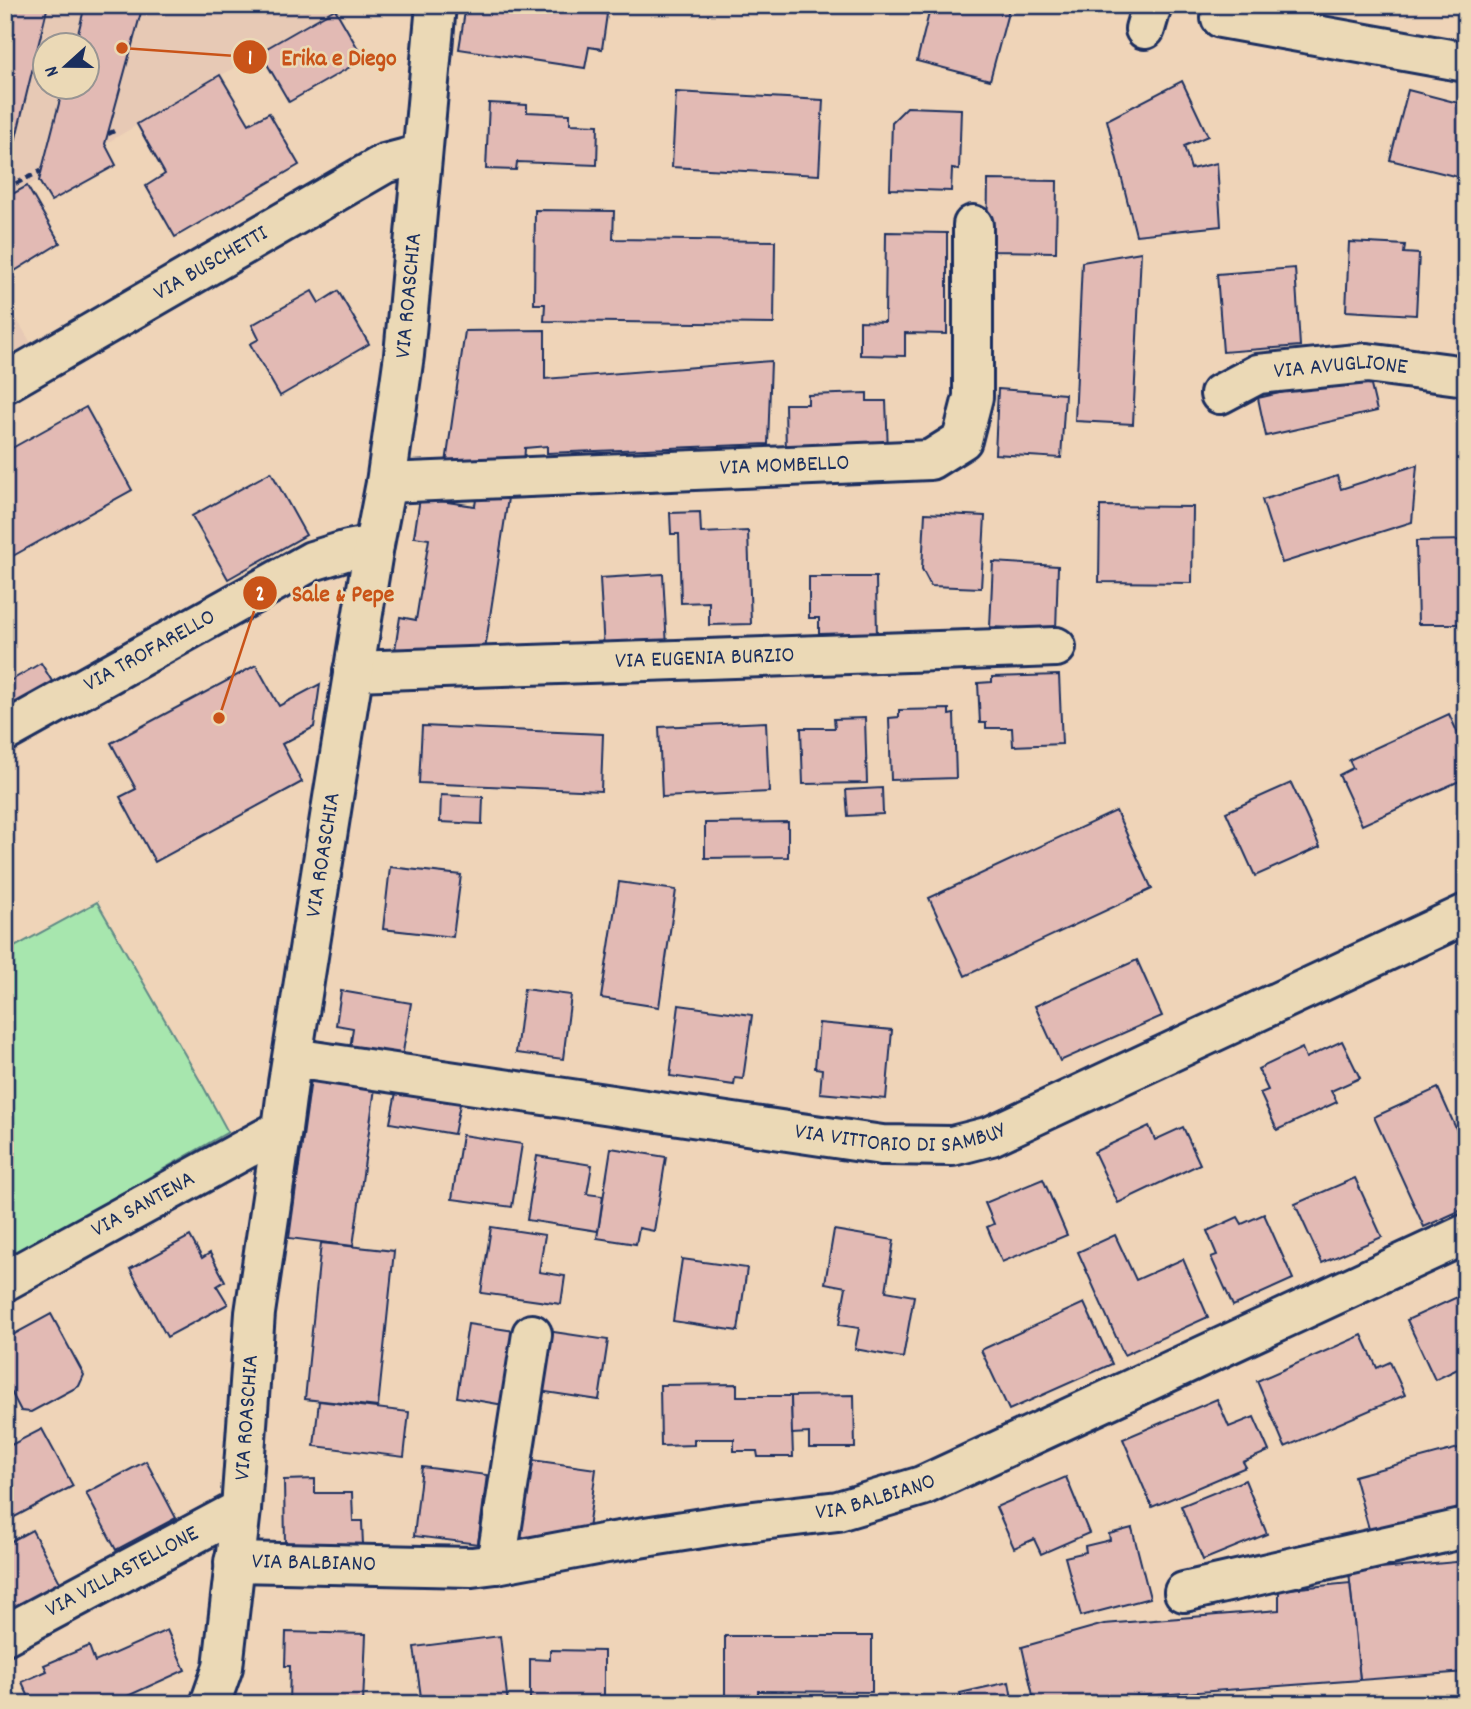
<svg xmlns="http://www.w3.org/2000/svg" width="1471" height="1709" font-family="Dekko,sans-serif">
<rect width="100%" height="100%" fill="#efd4b8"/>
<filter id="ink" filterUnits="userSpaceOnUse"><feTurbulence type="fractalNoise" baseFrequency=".0143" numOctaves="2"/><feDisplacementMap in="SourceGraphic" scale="14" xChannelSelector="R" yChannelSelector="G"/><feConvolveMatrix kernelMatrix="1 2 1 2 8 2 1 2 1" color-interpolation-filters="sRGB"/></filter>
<g filter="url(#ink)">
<!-- built -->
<g fill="#e7c9b5" fill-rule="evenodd">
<path d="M5,5h335l-235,139 -100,54zM46,46h42v42h-42z"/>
<path d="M5,300l26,43 -26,15z"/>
</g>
<!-- green -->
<path fill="#a7e6ae" stroke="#618a86" stroke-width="2" d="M97,902l106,184 25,46 -223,128v-308z"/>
<!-- building -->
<g fill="#e2bab4" stroke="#1b2f5e" stroke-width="2">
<path d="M5,5h43l-41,170 -2,1z"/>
<path d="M85,5h58l-38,139 11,21 -65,36 -12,-20 24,-93h25v-42h-13z"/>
<path d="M466,5h80l61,9 -5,35 -13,-2 -4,21 -126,-19z"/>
<path d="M931,5h79l-20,75 -73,-19z"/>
<path d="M335,9l29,50 -75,43 -29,-50z"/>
<path d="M220,75l29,49 20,-11 30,52 -124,72 -29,-51 19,-12 -28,-50z"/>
<path d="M1182,81l26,55 -24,10 7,23 26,-6 4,63 -85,9 -29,-115z"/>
<path d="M1408,90l58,15v74l-76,-19z"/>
<path d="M676,92l147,8 -4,75 -147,-8z"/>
<path d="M489,103l38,2v7l43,2v10l28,1 -1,40 -80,-3 -1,8 -30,-1z"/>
<path d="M907,107l54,2 -2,61 -7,-1 -1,22 -61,-2 2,-67z"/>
<path d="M988,180l69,1 -1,71 -69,-1z"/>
<path d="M27,186l33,57 -55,34v-79z"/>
<path d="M535,210l79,1 -1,28 162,2 -1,83 -230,-3 1,-17h-11z"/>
<path d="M886,232l61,1v101l-42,-1v23l-45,-1v-34l25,1z"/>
<path d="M1349,242l56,3 -1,8 15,1 -3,61 -70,-4z"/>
<path d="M1141,252l-8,172 -58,-3 7,-159z"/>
<path d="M1295,268l5,78 -77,6 -6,-78z"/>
<path d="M312,291l7,12 19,-12 31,53 -89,52 -30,-52 9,-5 -7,-14z"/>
<path d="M545,330v49l226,-18 -3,83 -221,9v-7l-22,2 -1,16 -79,6 20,-139z"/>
<path d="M1368,373l9,38 -111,25 -8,-38z"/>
<path d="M998,389l67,5 -4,64 -66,-4z"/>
<path d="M867,393v8h19l2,50 -102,3 -1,-50h23v-9z"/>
<path d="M86,407l46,83 -121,67 -6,-10v-95z"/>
<path d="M1417,465l-5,57 -130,41 -20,-63 75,-24 4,13z"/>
<path d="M271,472l35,63 -78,44 -36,-63z"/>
<path d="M477,493l31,5 -24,158h-90l6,-39 16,3 13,-81 -15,-2 6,-39 55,8z"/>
<path d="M1100,506l93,1 -1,76 -93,-1z"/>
<path d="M700,512l1,21 47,-2 3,93 -42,1v-23l-28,1 -2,-69h-8l-1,-21z"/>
<path d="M925,513l60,3 -4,72 -50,-2 -9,-17z"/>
<path d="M1466,540v84h-48l-2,-83z"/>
<path d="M993,562l65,4 -2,64 -66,-3z"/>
<path d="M663,574l4,74 -63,3 -4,-73z"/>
<path d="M809,577h67l1,62h-58v-21h-10z"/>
<path d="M41,663l12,20 -39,23 -9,-15v-7z"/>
<path d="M256,665l23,41 41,-22 -6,43 -32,17 20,38 -147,80 -35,-65 16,-8 -25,-46z"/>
<path d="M1059,675l3,69 -49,2 -1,-18h-26v-5h-6l-2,-40 14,-1v-5z"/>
<path d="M949,709v6l5,-1 2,64 -65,2 -2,-62 10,-1v-7z"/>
<path d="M1449,714l17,37v27l-104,47 -23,-50 14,-7 -4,-8z"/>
<path d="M865,718l2,65 -64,1 -2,-56h34l-1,-9z"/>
<path d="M766,722l3,70 -107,5 -3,-70z"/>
<path d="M422,726l181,8 -2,57 -182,-8z"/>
<path d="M1291,783l29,64 -65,29 -29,-64z"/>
<path d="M882,788l1,26 -35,2 -2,-26z"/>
<path d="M441,795l42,2 -1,27 -42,-2z"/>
<path d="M1116,811l36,78 -187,87 -36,-78z"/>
<path d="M788,822v35l-83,1v-35z"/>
<path d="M390,867l71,8 -8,62 -70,-8z"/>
<path d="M619,882l57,8 -17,117 -58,-9z"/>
<path d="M1137,960l25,56 -102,45 -25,-55z"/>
<path d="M524,989l47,6 -8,64 -47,-6z"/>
<path d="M341,991l70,12 -10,61 -52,-8 4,-28 -17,-3z"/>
<path d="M679,1005l73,10 -9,64 -8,-1 -1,7 -64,-9z"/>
<path d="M819,1023l73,7 -6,69 -66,-6 2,-24 -7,-1z"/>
<path d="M1342,1041l18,37 -29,13 6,11 -60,28 -17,-37 8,-3 -10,-21 44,-21 4,10z"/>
<path d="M311,1079l64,9 -22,158 -64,-8z"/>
<path d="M397,1087l64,12 -7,35 -64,-11z"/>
<path d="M1438,1088l28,63v57l-42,19 -50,-110z"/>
<path d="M1149,1126l6,14 28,-13 17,37 -82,39 -24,-51z"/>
<path d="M462,1135l60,9 -10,63 -60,-8z"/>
<path d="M611,1148l55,9 -12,74 -15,-3 -3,16 -39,-6z"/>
<path d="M537,1156l55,9 -5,29 16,2 -5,35 -71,-11z"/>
<path d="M1355,1178l27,59 -60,26 -27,-59z"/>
<path d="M1043,1179l24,56 -65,27 -15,-35 7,-3 -9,-21z"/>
<path d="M1264,1214l29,65 -60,27 -22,-49 6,-2 -10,-24 31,-14 4,7z"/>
<path d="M491,1227l54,8 -6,37 26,4 -4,28 -80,-11z"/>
<path d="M834,1230l60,10 -8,51 28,5 -11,62 -48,-9 4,-21 -20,-3 7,-38 -21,-4z"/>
<path d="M1115,1235l21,45 47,-21 25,58 -84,38 -46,-103z"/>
<path d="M190,1236l12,22 8,-5 15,28 -8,5 11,18 -61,33 -37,-68z"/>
<path d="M321,1243l73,8 -16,156 -73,-8z"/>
<path d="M682,1259l65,9 -9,63 -65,-10z"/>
<path d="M1466,1293v72l-31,15 -28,-60z"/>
<path d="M1084,1303l28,61 -103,46 -28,-60z"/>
<path d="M51,1314l33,61 -5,11 -48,26 -10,-1 -16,-31v-41z"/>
<path d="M468,1324l53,8 -11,74 -53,-9z"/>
<path d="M547,1331l61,9 -9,60 -60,-9z"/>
<path d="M1362,1335l15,33 13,-6 15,33 -120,52 -28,-66z"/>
<path d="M737,1384v12h54l2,61h-35l-1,-6h-23v-12h-40v6l-33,1 -1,-61z"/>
<path d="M854,1395l1,53h-46v-15l-17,1 -1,-38z"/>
<path d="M1217,1399l12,28 25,-10 15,34 -26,11 3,5 -94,40 -29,-68z"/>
<path d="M319,1401l90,11 -5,45 -90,-11z"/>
<path d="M42,1429l31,57 -68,36v-74z"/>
<path d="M1466,1446v64l-95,26 -17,-60z"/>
<path d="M525,1459l71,10 -9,68 -73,7z"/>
<path d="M146,1461l30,57 -60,32 -30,-57z"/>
<path d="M422,1467l65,8 -9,69 -64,-8z"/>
<path d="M1066,1477l23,56 -48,21 -7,-15 -20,9 -18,-41z"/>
<path d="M315,1479v14h37l1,28h9l1,24 -78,1 -1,-66z"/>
<path d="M1245,1480l22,54 -64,26 -22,-54z"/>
<path d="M1132,1528l18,70 -69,18 -16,-59 21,-5 -1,-6 25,-6 -1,-6z"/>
<path d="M32,1530l29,54 -54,30 -2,-3v-72l3,4z"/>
<path d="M1466,1561v111l-106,8 -11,-108z"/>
<path d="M1350,1583l10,97 -325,24 -13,-57 82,-23 175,-14v-20z"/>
<path d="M167,1630l18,40 -75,34h-78l-10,-22 25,-11 -3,-6 45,-19 6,16z"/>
<path d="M286,1632l80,2 -3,70h-74l1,-38h-5z"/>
<path d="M500,1636l8,68h-86l-8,-57z"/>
<path d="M725,1636h147v56l-114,-1v13h-33z"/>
<path d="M550,1650l54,1v53h-58v-4l-16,-1v-40l20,1z"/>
<path d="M1009,1682l4,22h-50l-3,-11z"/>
</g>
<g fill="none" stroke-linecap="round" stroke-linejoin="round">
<!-- minor casing -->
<g stroke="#1b2f5e" stroke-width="44">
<g id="minor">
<path d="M1221,18l245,44"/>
<path d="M1145,29l7,-24"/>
<path id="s1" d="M5,383l379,-219 38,-10"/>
<path id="s2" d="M1220,394l38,-20 109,-11 99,13"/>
<path id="s3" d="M386,483l544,-23 32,-20 11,-43v-172"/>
<path id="s4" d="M353,671l703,-24"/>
<path id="s5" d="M5,732l307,-171 36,-11 26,-5"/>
<path id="s6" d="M293,1058l589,87 70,1 39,-10 475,-222"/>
<path id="s7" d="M5,1281l277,-152"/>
<path id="s8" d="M234,1562l238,5 24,-3 111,-21 121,-19 110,-13 84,-25 544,-252"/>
<path d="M496,1564l36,-230"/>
<path d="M1184,1592l282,-64"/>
<path id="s9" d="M5,1635l236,-126"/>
<path id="s10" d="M210,1704l13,-37 18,-158 14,-196 27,-184 6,-46 45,-285 41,-253 12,-62 18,-128 32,-350"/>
</g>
</g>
<!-- path -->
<g stroke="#1b2f5e" stroke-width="4.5" stroke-dasharray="7 5" stroke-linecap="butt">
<path d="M108,134l6,-3"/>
<path d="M5,189l36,-18"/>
</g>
<!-- minor -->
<use href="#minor" stroke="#ebd9b6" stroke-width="38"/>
</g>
</g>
<g text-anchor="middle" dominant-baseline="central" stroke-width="5" stroke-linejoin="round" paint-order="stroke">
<!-- street labels -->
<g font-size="23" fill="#1b2f5e" stroke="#ebd9b6">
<text stroke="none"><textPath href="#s1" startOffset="238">VIA BUSCHETTI</textPath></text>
<text stroke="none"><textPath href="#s10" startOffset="1424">VIA ROASCHIA</textPath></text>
<text stroke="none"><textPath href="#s2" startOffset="126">VIA AVUGLIONE</textPath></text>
<text stroke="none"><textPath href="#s3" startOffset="399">VIA MOMBELLO</textPath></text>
<text stroke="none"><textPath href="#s5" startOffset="166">VIA TROFARELLO</textPath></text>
<text stroke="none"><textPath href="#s4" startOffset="352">VIA EUGENIA BURZIO</textPath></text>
<text stroke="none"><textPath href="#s10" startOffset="858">VIA ROASCHIA</textPath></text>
<text stroke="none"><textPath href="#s6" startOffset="614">VIA VITTORIO DI SAMBUY</textPath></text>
<text stroke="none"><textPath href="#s7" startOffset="158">VIA SANTENA</textPath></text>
<text stroke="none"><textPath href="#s10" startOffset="290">VIA ROASCHIA</textPath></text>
<text stroke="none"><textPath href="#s8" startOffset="648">VIA BALBIANO</textPath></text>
<text stroke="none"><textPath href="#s8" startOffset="80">VIA BALBIANO</textPath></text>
<text stroke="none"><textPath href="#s9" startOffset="133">VIA VILLASTELLONE</textPath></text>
</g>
</g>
<!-- callouts -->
<path fill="none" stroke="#c95318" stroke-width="2.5" d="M122 48L250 57M219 718L260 593"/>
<g fill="#c95318" stroke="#ebd9b6" stroke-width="2.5">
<circle cx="122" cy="48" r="7"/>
<circle cx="219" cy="718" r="7"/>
<circle cx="250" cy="57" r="18"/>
<circle cx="260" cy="593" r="18"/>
</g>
<g font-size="21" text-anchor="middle" font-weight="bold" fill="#fff">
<text x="250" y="64">1</text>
<text x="260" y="600">2</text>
</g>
<g font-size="24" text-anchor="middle" font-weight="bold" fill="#c95318" stroke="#ebd9b6" stroke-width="5" stroke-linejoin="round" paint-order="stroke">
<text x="339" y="65">Erika e Diego</text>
<text x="343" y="601">Sale &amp; Pepe</text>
</g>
<!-- margin -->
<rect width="1471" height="1709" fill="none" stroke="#ebd9b6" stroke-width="28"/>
<rect x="14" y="14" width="1443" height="1681" fill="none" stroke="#1b2f5e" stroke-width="2.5" filter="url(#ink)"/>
<!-- north arrow -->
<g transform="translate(66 66) rotate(249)"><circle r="33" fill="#ebd9b6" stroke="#989593" stroke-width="2"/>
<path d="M0-5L12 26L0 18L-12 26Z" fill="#1b2f5e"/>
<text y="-10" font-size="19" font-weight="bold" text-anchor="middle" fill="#1b2f5e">N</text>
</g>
</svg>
